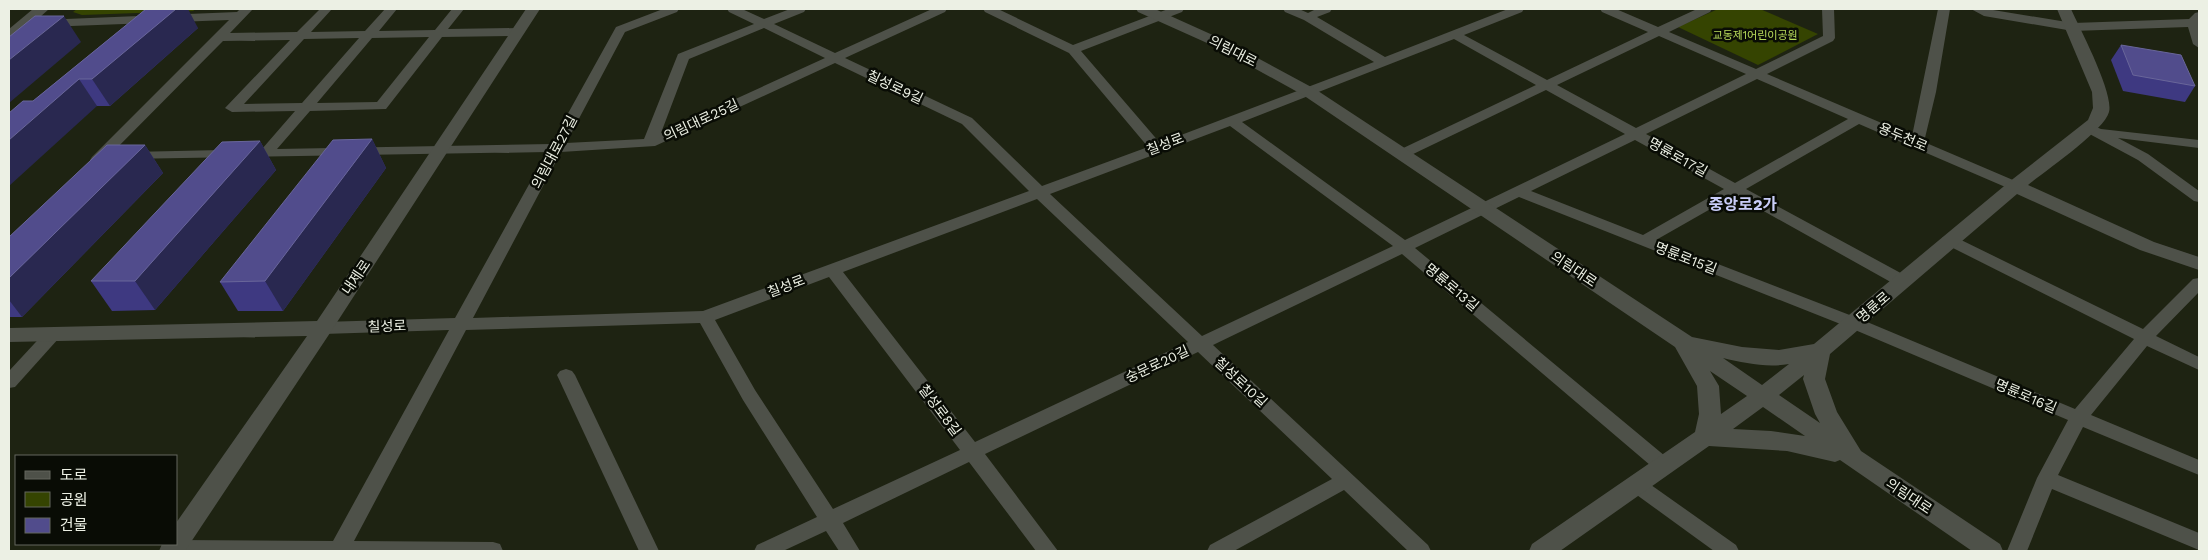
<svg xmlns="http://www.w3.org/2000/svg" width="2208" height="560" font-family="'Work Sans','Noto Sans KR',sans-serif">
<rect width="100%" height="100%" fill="#1e2312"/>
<!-- green -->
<g fill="#354401">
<path d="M77,9h119l-3,2 -111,4 -9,-3z"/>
<path d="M1718,9h42l58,25 -60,31 -80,-38z"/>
</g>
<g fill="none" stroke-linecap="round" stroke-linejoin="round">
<!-- minor -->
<g fill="#4e5149" fill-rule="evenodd">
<path d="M240,9h13l-23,24 67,-1 23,-23h12l-21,23 54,-1 20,-22h12l-18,22 56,-1 17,-21h12l-16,20 70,-1 6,4 -6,4 -76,1 -56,72 -76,2 -33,38 274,-5 65,-117 47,-18h16l-2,3 -52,20 -59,111 78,-4 34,-85 76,-30 -25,-12 -2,-3h15l22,10 26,-10h16l-2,3 -30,12 61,29 97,-44h15l-2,3 -100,46 127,60 70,68 106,-39 -79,-94 -84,-41 -2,-3h15l75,36 95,-36h16l-2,3 -101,39 79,92 214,-81 -70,-42 -19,-8 -2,-3h16l9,4 8,-4h16l-2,3 -13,5 68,40 123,-48h16l-2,3 -58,23 83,45 101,-48 -46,-20 -2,-3h16l42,18 39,-18h15l-2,3 -41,20 87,37 67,-33 -1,-27h12l1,29 -2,3 -66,33 145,62 26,-127h12l-14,83 -12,50 96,41 2,3 -2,3h-10l-151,-65 -113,65 162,88 2,4 -2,4 -6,1 -6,-1 -161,-90 -79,45 204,79 215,90 59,-70 -191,-96 -2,-3 2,-3h12l188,92 50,-50 6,-1v14l-43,44 43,21v13l-52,-24 -56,69 108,45v15l-116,-48 -25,48 141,58v17l-147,-61 -25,62h-20l30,-73 31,-58 -220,-93 -329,-130 -104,51 256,213 3,5 -3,5 -7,2 -7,-2 -255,-217 -189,91 215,200 3,6h-23l-64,-61 -110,61h-27l3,-6 122,-66 -134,-127 -213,102 73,97h-22l-67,-89 -126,61 17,28h-21l-13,-20 -43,20h-29l3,-6 60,-28 -74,-117 -43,-77 -234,7 -112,211 139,1 7,2 3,7h-339l-1,-3 2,-4h11v-4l157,1 116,-211 -126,4 -6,-2 -2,-4 2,-4 6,-2 132,-4 92,-166 -422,7 -2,-3 2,-3 5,-1 132,-3 33,-38 -63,1 -7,-4 65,-68 -67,1 -121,122h-10l-2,-3 2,-3 137,-137 -184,7 -6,-4 2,-3 196,-8zM764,28l61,30 -164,75 28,-74zM1659,36l87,38 -110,54 -79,-43zM429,37l-52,65 -60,1 55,-65zM359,38l-57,65 -58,1 60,-65zM1454,39l82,46 -139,66 -2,3 2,3h10l139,-67 79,44 -220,106 -163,-118zM835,63l127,61 67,67 -326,120 -230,7 88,-166 94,-6zM1757,79l91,40 -113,64 -89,-49zM1230,126l163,120 -191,90 -152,-142zM1635,140l89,49 -81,46 -112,-44zM1037,199l151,143 -213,100 -132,-170zM829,277l131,173 -127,59 -78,-119 -40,-70z"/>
<path d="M1971,9h16l86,14 116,-4 6,-6 4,-1v36l-6,-4 -5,-17 -115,4 -89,-15z"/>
<path d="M2089,124l12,5 98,11v8l-81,-10 30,16 51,37v11l-5,-1 -56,-41 -54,-29 -2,-3z"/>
<path d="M53,328l6,2 3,4 -3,4 -44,49 -6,1v-17l38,-41z"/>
<path d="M566,369l6,2 3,4 84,176h-20l-82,-176 3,-4z"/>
<path d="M1637,477l7,3 92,65 3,6h-25l-84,-61 -3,-5 3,-5z"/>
</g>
<!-- tertiary -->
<g fill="#4e5149" fill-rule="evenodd">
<path d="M33,9h16l-35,31 -5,2v-13z"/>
<path d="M526,9h14l-210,324 -145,218h-26l3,-7h14v-21l131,-187 -298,6v-14l308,-7z"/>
<path d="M1136,9h19l71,32 89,48 377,248 50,10 37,3 35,-6 195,-162 79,-62 5,-12 -1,-16 -35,-83h14c9,20 43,84 38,103 -5,19 -64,59 -81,73l126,57 45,15v13l-59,-20 -123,-56 -187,160 -5,25 12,33 24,39 139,93 3,7h-31l-132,-91 -5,2 -48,-11 -78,-5 -149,105h-31l3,-7 163,-112 4,-18 -2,-28 -22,-39 -372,-252 -87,-48 -78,-35zM1723,358c21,5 44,10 66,6l-27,21zM1710,371l37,25 -26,18 -2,-28zM1804,375l-1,4 12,35 5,9 -41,-28zM1763,407l42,29 -34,-5 -38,-2z"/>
</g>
</g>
<!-- wall -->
<g fill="#3e3981">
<path d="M146,9l52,19 -88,78h-13l-64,-5z"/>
<path d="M2121,45l74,41 -10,16 -62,-11 -12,-31z"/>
<path d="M372,139l14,29 -103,143h-45l-18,-29z"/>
<path d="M260,141l16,29 -121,140 -43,1 -21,-30z"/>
<path d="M145,145l18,28 -141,144h-13v-80z"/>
</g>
<!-- shaded-wall -->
<g fill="#292850">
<path d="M176,9h12l10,19 -88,78 -18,-27z"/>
<path d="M64,16l17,26 -72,61v-43z"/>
<path d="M79,79l18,27 -88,80v-46z"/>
<path d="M372,139l14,29 -103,143 -18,-30z"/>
<path d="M260,141l16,29 -121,140 -20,-29z"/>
<path d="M145,145l18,28 -141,144 -13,-17v-22z"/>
</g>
<!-- building -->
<g fill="#514c8c" stroke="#69669a">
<path d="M146,9h30l-84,70h-13l-70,61v-27l14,-12h10z"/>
<path d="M35,16h29l-55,44v-23z"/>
<path d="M2121,45l60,10 14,31 -62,-11z"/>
<path d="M372,139l-107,142 -45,1 113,-142z"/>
<path d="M260,141l-125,140h-44l131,-139z"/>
<path d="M107,145h38l-136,133v-41z"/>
</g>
<g text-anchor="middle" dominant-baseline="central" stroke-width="5" stroke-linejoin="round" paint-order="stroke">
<!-- far-park labels -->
<g font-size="11" fill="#b9dc5c" stroke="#090c05">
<text x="1755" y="35">교동제1어린이공원</text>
</g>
<!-- street labels -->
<g font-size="14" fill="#ecf0e4" stroke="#090c05">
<text transform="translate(1233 51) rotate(27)">의림대로</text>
<text transform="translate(895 87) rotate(25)">칠성로9길</text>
<text transform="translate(701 120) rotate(-25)">의림대로25길</text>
<text transform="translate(1903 137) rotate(23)">용두천로</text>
<text transform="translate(1165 144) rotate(-21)">칠성로</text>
<text transform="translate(554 152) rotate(-62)">의림대로27길</text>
<text transform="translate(1678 157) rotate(29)">명륜로17길</text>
<text transform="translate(1686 258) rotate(21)">명륜로15길</text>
<text transform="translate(1574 269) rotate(34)">의림대로</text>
<text transform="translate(356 277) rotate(-56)">내제로</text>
<text transform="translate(786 286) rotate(-21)">칠성로</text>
<text transform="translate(1452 287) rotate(40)">명륜로13길</text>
<text transform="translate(1873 307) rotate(-41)">명륜로</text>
<text transform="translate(387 326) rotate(-2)">칠성로</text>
<text transform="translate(1157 364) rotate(-25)">숭문로20길</text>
<text transform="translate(1241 382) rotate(43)">칠성로10길</text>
<text transform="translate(2026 396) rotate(23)">명륜로16길</text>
<text transform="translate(940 410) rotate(53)">칠성로8길</text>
<text transform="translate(1909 496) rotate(34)">의림대로</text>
</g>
<!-- quarter labels -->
<g font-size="16" font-weight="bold" fill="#c9cdf8" stroke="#090c05">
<text x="1743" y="204">중앙로2가</text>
</g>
</g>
<!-- border -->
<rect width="2208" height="560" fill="none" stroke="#ecf0e4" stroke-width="20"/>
<!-- legend -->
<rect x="15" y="455" width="162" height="90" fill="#090c05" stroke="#64675e"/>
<rect x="25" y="471" width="25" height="8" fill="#4e5149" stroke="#64675e"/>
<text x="60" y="480" font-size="15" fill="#ecf0e4">도로</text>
<rect x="25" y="492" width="25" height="15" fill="#354401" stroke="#64675e"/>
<text x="60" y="505" font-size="15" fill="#ecf0e4">공원</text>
<rect x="25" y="518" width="25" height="15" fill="#514c8c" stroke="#64675e"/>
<text x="60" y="530" font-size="15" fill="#ecf0e4">건물</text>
</svg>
